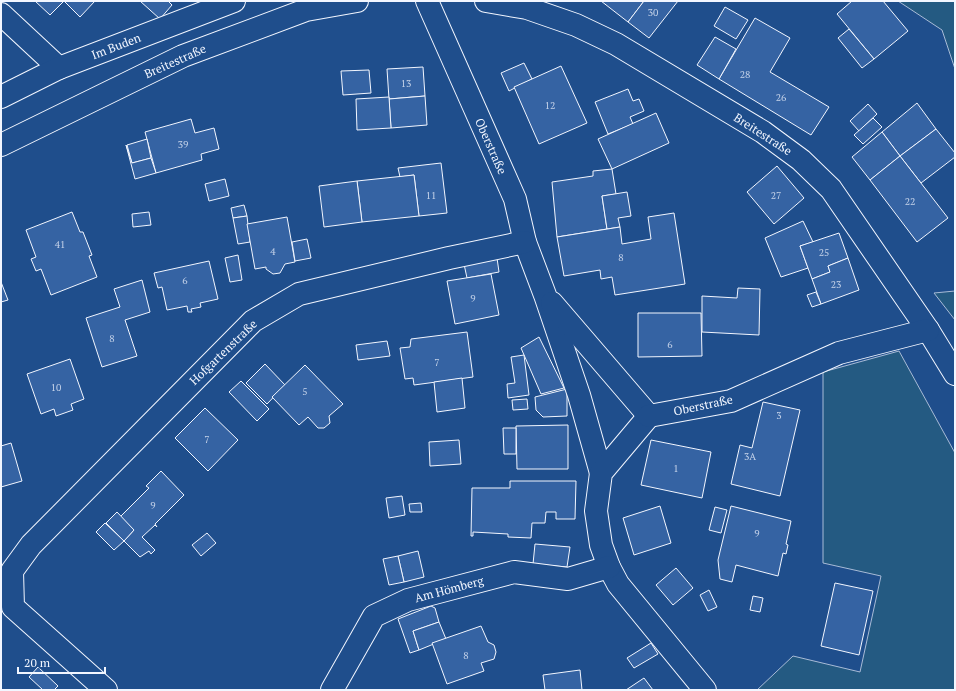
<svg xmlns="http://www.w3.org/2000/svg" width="956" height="691" font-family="'PT Serif',serif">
<rect width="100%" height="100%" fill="#1f4e8c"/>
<!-- green -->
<g fill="#245a82" stroke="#a8bbd7">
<path d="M898,1h57v68l-13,-39z"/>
<path d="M955,291v29l-21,-27z"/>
<path d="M899,351l56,102v237h-198l36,-34 67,16 21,-96 -58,-13v-191z"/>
</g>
<!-- building -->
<g fill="#3563a3" stroke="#f2f6ff">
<path d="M35,1h29l-14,14z"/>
<path d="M64,1h31l-15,16z"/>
<path d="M140,1h28l4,4 -12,14z"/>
<path d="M601,1h43l-16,21z"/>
<path d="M644,1h34l-29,37 -21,-16z"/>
<path d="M852,1h31l25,30 -34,28 -37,-45z"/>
<path d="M725,7l23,13 -12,19 -22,-13z"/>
<path d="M755,18l35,20 -20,34 59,35 -18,28 -92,-56z"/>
<path d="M849,29l25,30 -12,9 -24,-30z"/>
<path d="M715,37l21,12 -17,30 -22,-14z"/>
<path d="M524,63l8,16 -23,12 -8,-18z"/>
<path d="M561,66l26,57 -48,21 -25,-57z"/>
<path d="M423,67l2,29 -36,3 -2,-30z"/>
<path d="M369,70l2,23 -28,2 -2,-24z"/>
<path d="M628,89l5,12 6,-2 5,12 -14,6 3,7 -25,10 -13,-32z"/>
<path d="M425,96l2,29 -36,3 -2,-29z"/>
<path d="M389,97l2,31 -34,2 -1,-31z"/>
<path d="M917,103l19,26 -36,27 -18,-24z"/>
<path d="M868,104l9,10 -18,17 -9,-10z"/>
<path d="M656,113l13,30 -57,26 -14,-30z"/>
<path d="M873,118l9,9 -19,17 -9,-9z"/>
<path d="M191,119l4,14 19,-5 5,21 -18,5 1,6 -46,13 -11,-41z"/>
<path d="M936,129l19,24v4l-34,26 -21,-27z"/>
<path d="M882,132l18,24 -30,24 -18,-23z"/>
<path d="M147,139l4,19 -19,5 -5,-18z"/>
<path d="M126,145l6,18 19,-5 5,15 -21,6z"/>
<path d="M900,156l48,62 -31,24 -47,-62z"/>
<path d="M441,163l6,50 -28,3 -5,-41 -14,2 -2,-9z"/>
<path d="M777,166l27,32 -30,26 -27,-32z"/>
<path d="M612,169l4,25 -14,2 5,33 -50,8 -5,-55 41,-6v-5z"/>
<path d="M414,175l5,41 -57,6 -5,-41z"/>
<path d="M225,179l4,17 -20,5 -4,-17z"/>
<path d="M357,181l5,41 -38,5 -5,-41z"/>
<path d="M627,192l4,24 -13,2 2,9 -13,2 -5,-33z"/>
<path d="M244,205l3,11 -14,2 -2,-10z"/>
<path d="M72,212l8,20h3l9,23 -3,1 8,21 -46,18 -10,-26 -5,2 -5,-12 5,-2 -10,-27z"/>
<path d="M149,212l2,13 -18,2 -1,-13z"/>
<path d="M674,213l11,71 -70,11 -3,-18 -11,2 -1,-9 -36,6 -7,-39 63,-10 2,17 29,-5 -3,-22z"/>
<path d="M247,216l3,26 -12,2 -5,-26z"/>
<path d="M287,217l8,45 -10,2 -5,9 -7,1 -7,-5v-2l-11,2 -8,-45z"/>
<path d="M803,221l10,21 -13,4 8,22 -27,9 -16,-39z"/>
<path d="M839,233l9,25 -20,8 2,6 -18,7 -12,-33z"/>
<path d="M307,239l4,19 -16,3 -3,-19z"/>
<path d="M238,255l4,25 -12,2 -5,-24z"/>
<path d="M497,258l2,14 -32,6 -3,-14z"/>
<path d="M848,258l11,32 -38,14 -9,-25 18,-7 -2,-6z"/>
<path d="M209,261l9,38 -18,4 1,4 -10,2 1,3h-4l-1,-6 -20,4 -5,-23 -4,1 -4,-15z"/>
<path d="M491,274l8,41 -44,9 -8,-43z"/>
<path d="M142,280l8,32 -25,8 12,36 -35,11 -16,-49 34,-11 -6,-18z"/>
<path d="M1,282l7,18 -7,2z"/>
<path d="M738,288l22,1 -1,46 -57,-3v-36l35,2z"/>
<path d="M816,292l5,12 -9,3 -5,-12z"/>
<path d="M638,313h63l1,43 -64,1z"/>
<path d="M467,332l6,45 -59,8 -1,-7 -8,1 -5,-31 10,-1 1,-8z"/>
<path d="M539,337l25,51 -23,6 -20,-46z"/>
<path d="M387,341l3,15 -32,4 -2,-15z"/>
<path d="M524,355l5,40 -21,3 -1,-14 8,-1 -4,-26z"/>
<path d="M70,359l14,40 -13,5 2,6 -17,6 -2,-7 -13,5 -14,-40z"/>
<path d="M265,364l20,21 -18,19 -21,-21z"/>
<path d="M305,365l38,39 -14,12 1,7 -6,5h-6l-10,-11 -9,8 -27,-28z"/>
<path d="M462,378l3,30 -28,4 -3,-30z"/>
<path d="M241,381l28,28 -12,12 -28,-29z"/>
<path d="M567,389v27l-24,1 -7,-7 -1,-13z"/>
<path d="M527,399l1,10 -15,1 -1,-10z"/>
<path d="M763,402l37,8 -20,86 -49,-12 9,-39 12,3z"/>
<path d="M205,408l33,32 -30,31 -33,-33z"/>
<path d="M568,425v44h-51l-1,-43z"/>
<path d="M503,428h13v26h-12z"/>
<path d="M459,440l2,24 -31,2 -1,-24z"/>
<path d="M651,440l60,12 -9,46 -61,-13z"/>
<path d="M11,443l11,38 -21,6v-41z"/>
<path d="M161,471l23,24 -29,29 2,3 -2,-2 -13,12 13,13 -4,4 -2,-3 -9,6 -16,-16 10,-11 -14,-13 29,-29 -3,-2z"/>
<path d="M510,481h66l-1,38h-19v-7h-10l-1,11h-13l-1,15 -23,-1v-3l-35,-2v4h-2l1,-48h38z"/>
<path d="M402,496l3,19 -16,3 -3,-20z"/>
<path d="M421,503l1,9h-12l-1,-8z"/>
<path d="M660,506l11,37 -37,12 -11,-37z"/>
<path d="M731,506l60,15 -5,23 2,1 -2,9 -3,-1 -5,23 -42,-11 -4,17 -12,-3 -2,-19z"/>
<path d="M715,507l12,3 -6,23 -12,-3z"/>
<path d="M117,512l17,18 -10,11 -18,-18z"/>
<path d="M105,523l19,18 -10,9 -18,-18z"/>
<path d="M207,533l9,10 -15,13 -9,-11z"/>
<path d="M535,544l35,3 -3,20 -34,-3z"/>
<path d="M418,551l6,26 -20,5 -6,-26z"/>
<path d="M398,556l6,26 -15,3 -6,-26z"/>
<path d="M676,568l17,20 -20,17 -17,-20z"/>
<path d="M835,583l38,8 -14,64 -38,-9z"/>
<path d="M709,590l8,17 -9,4 -8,-16z"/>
<path d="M753,596l10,2 -3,14 -10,-2z"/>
<path d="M431,606l4,2 4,14 -26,9 6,19 -9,3 -12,-34z"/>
<path d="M439,622l7,17 -27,11 -6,-19z"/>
<path d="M481,626l7,16 6,3 2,7 -2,7 -13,4 3,8 -37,13 -15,-41z"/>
<path d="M651,643l7,11 -24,14 -7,-10z"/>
<path d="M38,667l20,19 -4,4h-11l-14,-13z"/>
<path d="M580,670l2,20h-37l-2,-15z"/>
<path d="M644,678l9,12h-27z"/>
</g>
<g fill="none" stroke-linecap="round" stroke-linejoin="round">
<!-- minor casing -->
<g stroke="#f2f6ff" stroke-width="24">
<g id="minor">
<path d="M427,1l88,198 10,43 20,53 34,100 22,78"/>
<path d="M486,1l41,7 49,17 40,19 147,88 38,28 30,29 97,141 27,44"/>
<path d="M1,14l58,54"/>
<path d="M1,97l58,-29 175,-67"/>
<path d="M1,145l182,-89 123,-46 51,-9"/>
<path d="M552,303l97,113"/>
<path d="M649,416l-48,57 -5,38 5,34 8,22 9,17 87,106"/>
<path d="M649,416l82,-15 108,-48 89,-23"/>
<path d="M106,690l-93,-83 -1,-36 19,-26 222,-224 46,-27 150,-36 76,-16"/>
<path d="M332,690l42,-74 34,-16 106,-28 54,7 41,-12"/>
</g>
</g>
<!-- minor -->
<use href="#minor" stroke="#1f4e8c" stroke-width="22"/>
</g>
<g text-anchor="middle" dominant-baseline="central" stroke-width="3" stroke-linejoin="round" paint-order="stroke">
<!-- number labels -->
<g font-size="10" fill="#c3d1e8">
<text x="653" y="12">30</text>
<text x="745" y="74">28</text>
<text x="406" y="83">13</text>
<text x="781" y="97">26</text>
<text x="550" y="105">12</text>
<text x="183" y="144">39</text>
<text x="431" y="195">11</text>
<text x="776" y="195">27</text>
<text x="910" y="201">22</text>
<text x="60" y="244">41</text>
<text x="273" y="251">4</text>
<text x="824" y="252">25</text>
<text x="621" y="257">8</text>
<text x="185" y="280">6</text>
<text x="836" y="284">23</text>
<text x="473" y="298">9</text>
<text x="112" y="338">8</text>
<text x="670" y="344">6</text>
<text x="437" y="362">7</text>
<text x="56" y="387">10</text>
<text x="305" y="391">5</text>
<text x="779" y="415">3</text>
<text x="207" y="439">7</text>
<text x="750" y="456">3A</text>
<text x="676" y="468">1</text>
<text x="153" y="505">9</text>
<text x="757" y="533">9</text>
<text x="466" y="655">8</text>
</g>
<!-- street labels -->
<g font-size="12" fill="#f2f6ff" stroke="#1f4e8c">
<text transform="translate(116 46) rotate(-21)">Im Buden</text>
<text transform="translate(175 61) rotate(-24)">Breitestraße</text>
<text transform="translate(763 134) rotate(33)">Breitestraße</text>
<text transform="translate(491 146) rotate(66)">Oberstraße</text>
<text transform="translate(223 352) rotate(-44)">Hofgartenstraße</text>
<text transform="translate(703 405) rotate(-12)">Oberstraße</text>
<text transform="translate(449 589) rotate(-15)">Am Hömberg</text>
</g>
</g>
<!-- border -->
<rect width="956" height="691" fill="none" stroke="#f2f6ff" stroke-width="4"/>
<!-- scale -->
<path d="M18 667v6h87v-6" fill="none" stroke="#f2f6ff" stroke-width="2"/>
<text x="24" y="667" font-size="12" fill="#f2f6ff" stroke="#1f4e8c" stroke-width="3" paint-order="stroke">20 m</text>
</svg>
